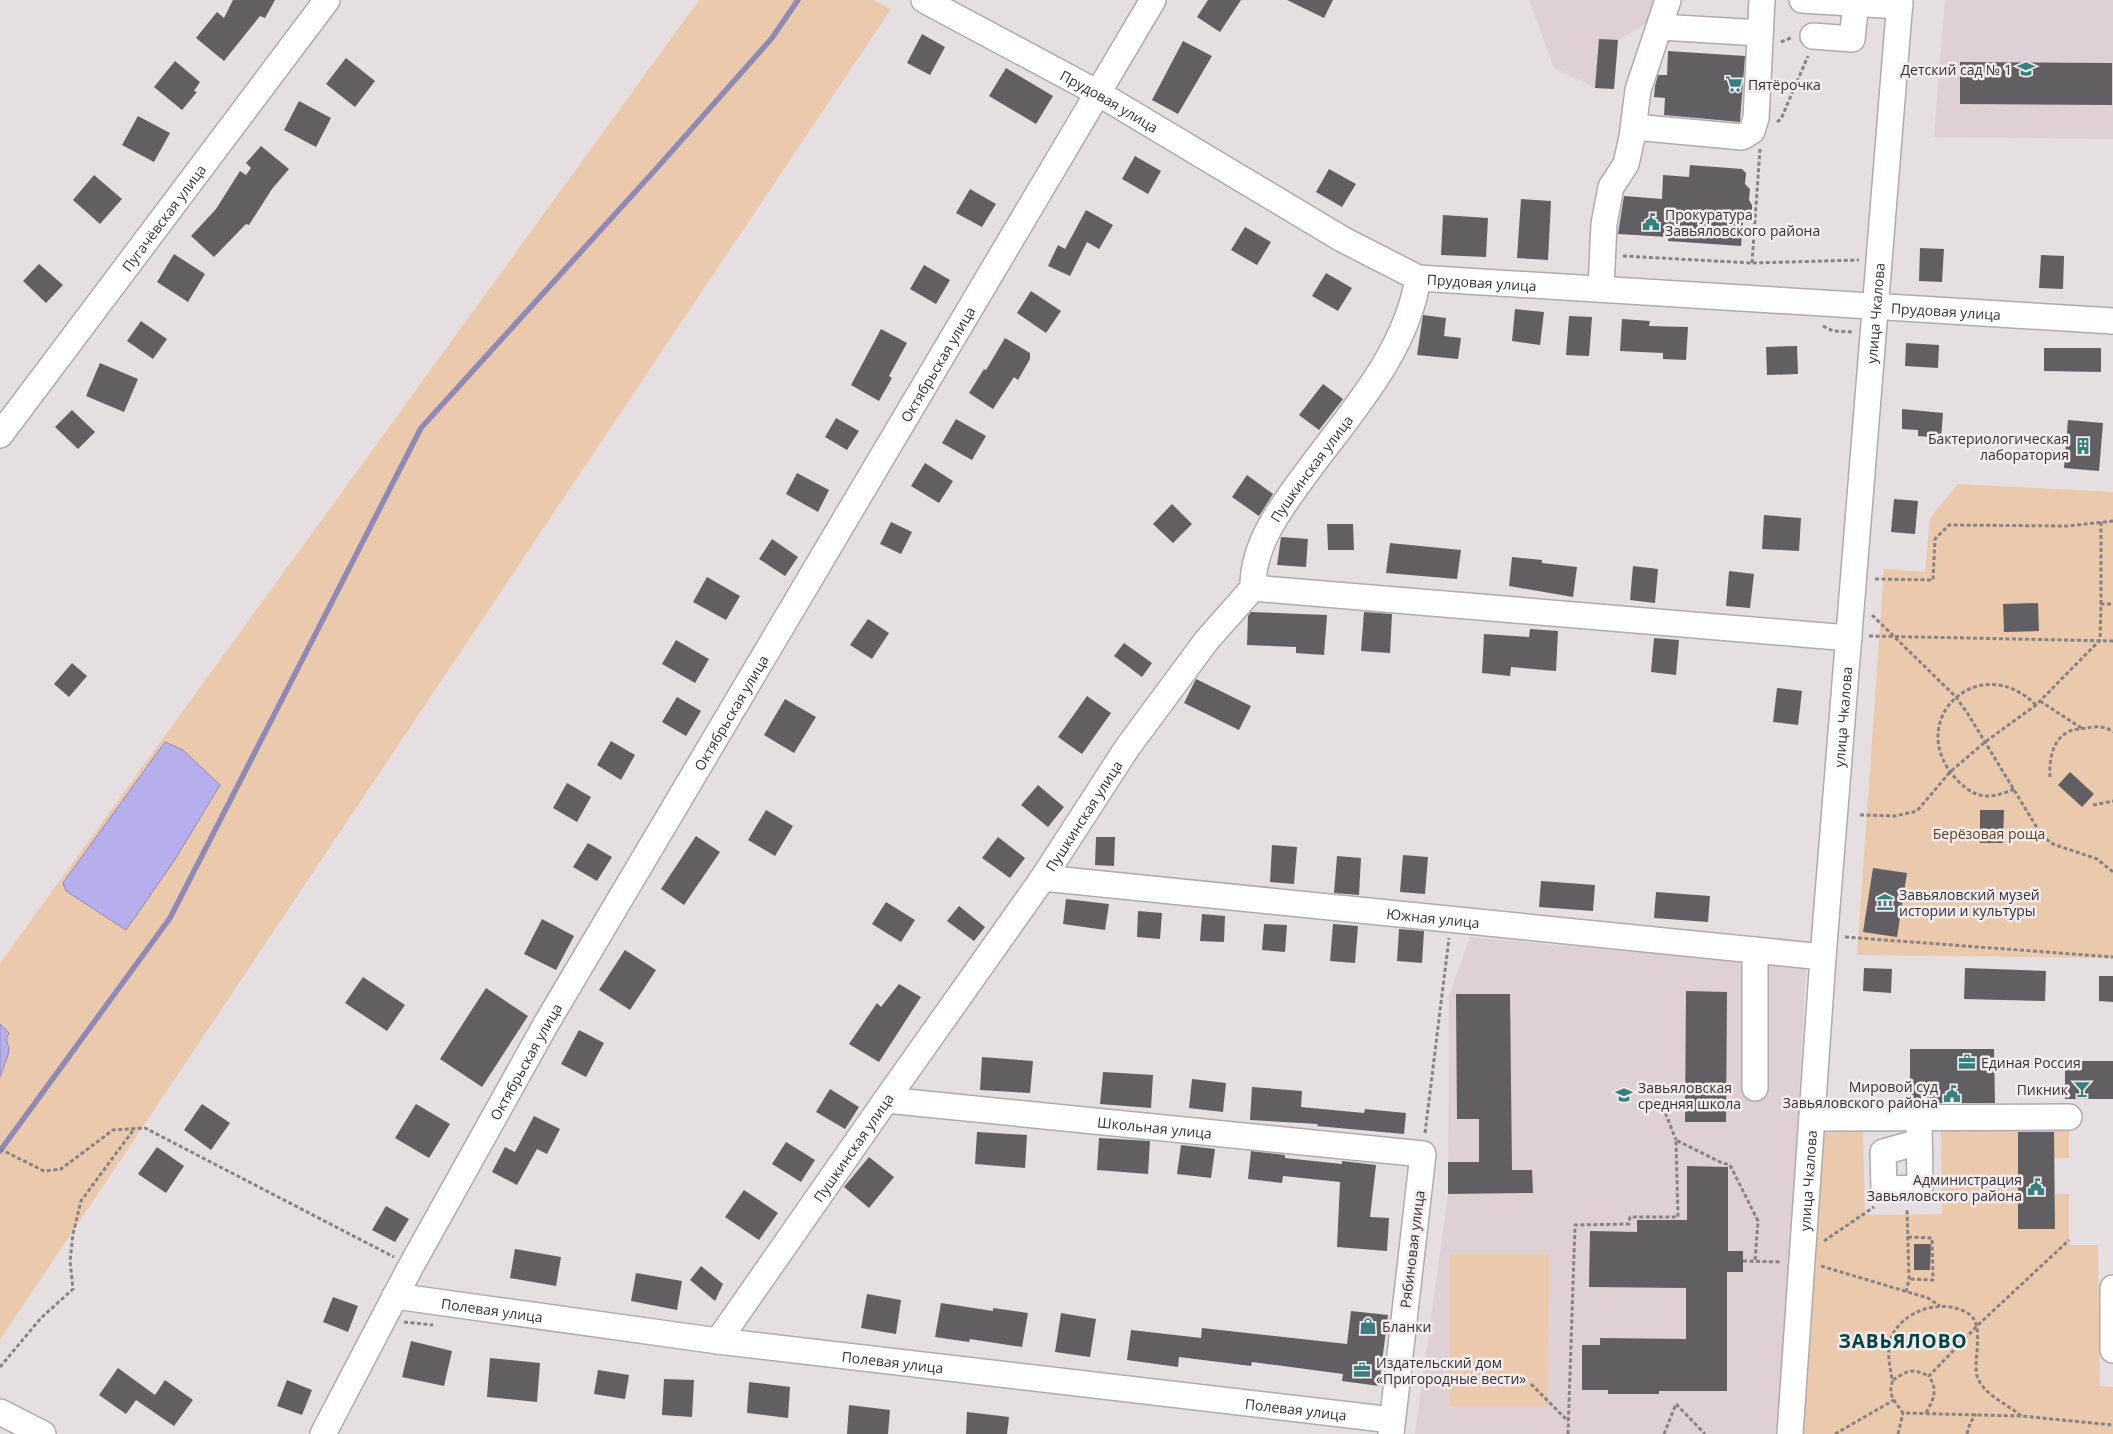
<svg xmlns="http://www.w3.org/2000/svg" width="2113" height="1434" font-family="'Open Sans',sans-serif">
<rect width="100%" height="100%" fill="#e5dfe1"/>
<!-- built -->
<g fill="#ded0d4">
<path d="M1529,0h126l-3,20 -34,20 -4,49 -19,-1 -41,-20z"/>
<path d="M1945,0h168v139l-179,-2z"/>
<path d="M1470,937l336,31 -25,466h-366l33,-240 1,-198z"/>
</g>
<!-- green -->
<g fill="#ebc9ad">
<path d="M699,0h174l18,9 -891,1331v-377z"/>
<path d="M1958,484l155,8v466l-256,-3 27,-386 41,3 5,-54z"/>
<path d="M2069,1128v30h-15v-26h-36v97h37v-35h14v51h29l2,141 13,1v47h-315l19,-301 46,-2 2,84 77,-1 -1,-85z"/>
<path d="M1450,1254h99l-1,152h-98z"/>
</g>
<!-- water -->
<g fill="#b6aeed" stroke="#8f89b5">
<path d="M165,742l18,8 37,35 -46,76 -48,69 -60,-39 -3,-8z"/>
<path d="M0,1024l9,9 -3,6 3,9 -1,7 -8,22z"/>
</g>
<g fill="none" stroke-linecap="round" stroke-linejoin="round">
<!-- stream -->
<path stroke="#8f89b5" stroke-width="5.5" d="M0,1151l170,-233 251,-490 235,-259 116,-131 26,-38"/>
</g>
<!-- building -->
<g fill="#625f63">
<path d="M233,0h42l-10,18 -5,-2 -36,45 -28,-23 21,-26 7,6z"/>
<path d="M1208,0h33l-21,32 -23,-15z"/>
<path d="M1287,0h46l-9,18z"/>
<path d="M922,34l23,13 -15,28 -23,-12z"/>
<path d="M1599,39l19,1 -4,49 -19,-1z"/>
<path d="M1183,41l29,15 -34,58 -26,-14z"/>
<path d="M1668,51l77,5 -5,66 -76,-7 1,-17 -11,-1 1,-11 3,-11h9z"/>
<path d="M346,58l29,23 -20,26 -29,-23z"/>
<path d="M175,61l25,21 -6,9 3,1 -15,18 -28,-23z"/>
<path d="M1960,62l152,1v42l-152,-1z"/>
<path d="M1006,68l47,28 -17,28 -47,-28z"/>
<path d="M299,101l32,17 -15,29 -32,-17z"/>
<path d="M138,116l32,17 -16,29 -32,-17z"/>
<path d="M261,146l28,23 -17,20 -23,36 -3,-1 -32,33 -23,-21 25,-27 24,-38 6,4 5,-7 -5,-5z"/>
<path d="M1135,156l26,15 -13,23 -26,-15z"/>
<path d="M1690,165l52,4 4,4 -1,11 5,5 -1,11 3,5v8l-9,9 -2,24 -73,-5v-4l-50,-3 6,-38 38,3 1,-24 26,2z"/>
<path d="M1329,169l27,15 -14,23 -26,-15z"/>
<path d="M94,175l28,24 -22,25 -27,-24z"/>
<path d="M970,189l26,15 -14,23 -26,-14z"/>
<path d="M1521,199l30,2 -3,59 -31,-2z"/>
<path d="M1086,210l27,15 -14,24 -12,-7 -17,34 -22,-10 10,-21 7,4z"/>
<path d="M1443,215l45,3 -2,39 -45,-2z"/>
<path d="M1245,227l26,15 -14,23 -26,-15z"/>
<path d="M1920,248l24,1 -2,33 -23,-1z"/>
<path d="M174,254l31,20 -17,28 -31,-20z"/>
<path d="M2041,255l23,1 -1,33 -24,-1z"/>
<path d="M39,264l24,21 -17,18 -23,-22z"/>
<path d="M924,265l26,15 -14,24 -26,-15z"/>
<path d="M1326,273l26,15 -14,23 -26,-15z"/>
<path d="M1031,291l30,20 -15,22 -29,-20z"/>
<path d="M1515,309l29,3 -4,33 -28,-4z"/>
<path d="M1423,315l23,3 -2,18 17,2 -3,21 -41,-4z"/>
<path d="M1569,316l23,1 -3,39 -23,-1z"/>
<path d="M1622,319l28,2 -1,5 39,1 -2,33 -23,-1v-6l-43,-2z"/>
<path d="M141,321l26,18 -14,20 -26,-18z"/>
<path d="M881,329l26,14 -18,33 3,2 -13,23 -28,-16z"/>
<path d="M1005,338l25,15v6l-12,21 -4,-3 -21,32 -24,-16 15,-24 2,1z"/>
<path d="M1906,343l33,2 -1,23 -33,-2z"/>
<path d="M1797,346l1,28 -31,1 -1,-28z"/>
<path d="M2044,348h57v24l-57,-1z"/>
<path d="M100,363l38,16 -14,33 -38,-16z"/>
<path d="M1323,384l20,15 -24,31 -20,-15z"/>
<path d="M1902,409l41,4 -2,25 -23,-2v-6l-16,-1z"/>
<path d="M72,410l23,22 -17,17 -23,-22z"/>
<path d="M836,418l23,13 -12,19 -22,-13z"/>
<path d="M956,419l30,17 -14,24 -30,-17z"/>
<path d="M2068,420l35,3 -4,48 -35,-3z"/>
<path d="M925,463l28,18 -14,22 -28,-17z"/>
<path d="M797,473l32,17 -11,22 -32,-18z"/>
<path d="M1247,475l26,19 -14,22 -27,-19z"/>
<path d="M1894,499l24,2 -3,33 -24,-2z"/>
<path d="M1172,504l20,20 -19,19 -20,-19z"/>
<path d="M1764,515l37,3 -2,33 -37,-2z"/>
<path d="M891,522l21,10 -11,22 -21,-10z"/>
<path d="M1327,524h26l1,26h-26z"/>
<path d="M1281,537l27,2 -2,28 -29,-2z"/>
<path d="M772,539l26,18 -13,19 -26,-17z"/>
<path d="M1390,543l71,7 -4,29 -71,-6z"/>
<path d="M1512,557l30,3v3l35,4 -4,30 -64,-11z"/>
<path d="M1633,566l25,3 -3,34 -25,-3z"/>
<path d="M1729,571l25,3 -4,34 -24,-2z"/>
<path d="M707,577l33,19 -14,24 -33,-18z"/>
<path d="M2038,603l1,28 -35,1 -1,-28z"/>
<path d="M1251,612l76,3 -3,40 -28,-2v-6l-49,-2 1,-29z"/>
<path d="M1364,612l28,2 -2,39 -29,-2z"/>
<path d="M868,619l21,14 -17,26 -22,-14z"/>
<path d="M1530,629l28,2 -2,40 -45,-4 -1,9 -28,-3 2,-39 45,3z"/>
<path d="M1654,638l25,2 -3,35 -25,-3z"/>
<path d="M676,640l33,19 -14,24 -33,-19z"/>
<path d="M1124,643l28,20 -10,14 -28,-21z"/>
<path d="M72,663l15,13 -18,21 -15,-13z"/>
<path d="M1196,679l55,27 -12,24 -55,-27z"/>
<path d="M1777,688l25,3 -4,34 -25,-3z"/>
<path d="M1087,696l24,17 -29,41 -24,-17z"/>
<path d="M677,697l24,14 -15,25 -24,-14z"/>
<path d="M785,699l31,18 -22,36 -30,-18z"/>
<path d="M611,741l24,14 -14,25 -24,-15z"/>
<path d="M2070,772l24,22 -12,13 -24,-22z"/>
<path d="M567,783l24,14 -14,25 -24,-14z"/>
<path d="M1038,785l26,22 -16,20 -27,-22z"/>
<path d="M766,810l27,16 -18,30 -27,-16z"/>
<path d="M1980,810h24l-1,33h-23z"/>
<path d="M696,836l24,16 -36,53 -23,-16z"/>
<path d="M998,837l27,21 -15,20 -28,-20z"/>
<path d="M1096,837h19l-1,29 -19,-1z"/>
<path d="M588,843l24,14 -15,24 -24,-14z"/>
<path d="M1272,845l25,2 -3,37 -24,-2z"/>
<path d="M1403,855l25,2 -3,37 -25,-2z"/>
<path d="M1337,856l24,2 -2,37 -25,-2z"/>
<path d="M1873,868l34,5 -10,64 -34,-5z"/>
<path d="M1541,881l54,4 -2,26 -54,-4z"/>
<path d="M1656,892l54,4 -2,26 -54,-4z"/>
<path d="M1066,899l43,5 -4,26 -42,-6z"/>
<path d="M886,902l29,18 -14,22 -29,-18z"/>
<path d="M959,906l26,21 -11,14 -27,-20z"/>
<path d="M1138,911l24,2 -2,26 -23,-2z"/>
<path d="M1202,914l23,2 -1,26 -24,-1z"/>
<path d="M542,919l32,17 -18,34 -32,-16z"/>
<path d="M1264,924l23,1 -2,27 -23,-2z"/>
<path d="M1333,924l25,2 -3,37 -25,-2z"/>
<path d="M1399,929l25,2 -2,32 -25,-2z"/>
<path d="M625,950l31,20 -26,40 -31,-20z"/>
<path d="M1864,968l28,1 -1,24 -28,-2z"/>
<path d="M1965,968l81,3 -1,30 -81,-2z"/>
<path d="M2099,976h14v26l-14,-1z"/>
<path d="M363,977l42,28 -18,26 -42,-28z"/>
<path d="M899,984l22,13 -42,65 -30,-18 28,-41 4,4z"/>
<path d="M486,988l42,28 -46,71 -42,-28z"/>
<path d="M1686,991l41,1 -1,130h-41z"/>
<path d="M1456,994h54l2,176h20l1,23 -85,1v-32h31v-43h-22z"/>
<path d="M579,1030l25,13 -18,34 -25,-13z"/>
<path d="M1910,1049h84l1,54h-85z"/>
<path d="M982,1057l51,4 -3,32 -50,-3z"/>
<rect x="2065" y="1061" width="48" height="38"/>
<path d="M1103,1072l50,3 -2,33 -51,-4z"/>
<path d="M1192,1079l34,4 -3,29 -34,-4z"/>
<path d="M1252,1087l50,4 -1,16 63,6 1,-4 41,4 -2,21 -87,-8 1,-2 -68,-4z"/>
<path d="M830,1089l29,18 -14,22 -29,-17z"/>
<path d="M202,1104l28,19 -19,27 -27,-20z"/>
<path d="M416,1104l34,20 -21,34 -34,-20z"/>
<path d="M534,1116l26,13 -13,25 -10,-5 -20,36 -25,-13 13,-25 10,5z"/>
<path d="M977,1132l50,3 -2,33 -50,-4z"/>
<path d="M2018,1132h36l1,97h-37z"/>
<path d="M1099,1138l51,3 -2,33 -51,-4z"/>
<path d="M786,1142l29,18 -14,22 -29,-18z"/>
<path d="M1181,1145l34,4 -4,29 -34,-4z"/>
<path d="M157,1147l27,19 -18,27 -28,-19z"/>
<path d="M1251,1151l34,4v3l57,6v-3l34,4 -6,52 19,1 -2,33 -50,-4 3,-65 -57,-6 -1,7 -34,-4z"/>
<path d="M869,1157l25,20 -25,31 -25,-21z"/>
<path d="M1687,1166l41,1v84h15v21h-16v119h-68v3h-51v-4h-26v-45h18v-7l86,1v-51l-97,-1 1,-56 47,1v-12h50z"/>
<path d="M744,1190l34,23 -19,27 -34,-23z"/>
<path d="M386,1206l23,13 -14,23 -23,-12z"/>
<path d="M1914,1244h17l-1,26h-16z"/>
<path d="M515,1249l46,8 -5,29 -46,-8z"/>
<path d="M701,1266l22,18 -8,17 -25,-21z"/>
<path d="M636,1273l46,8 -5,29 -46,-9z"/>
<path d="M867,1294l34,6 -5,34 -35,-6z"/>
<path d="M333,1297l25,9 -10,26 -25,-10z"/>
<path d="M941,1303l52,8v-3l35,5 -6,34 -52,-8 -1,3 -34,-5z"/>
<path d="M1351,1311l37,4 -9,71 -37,-5 1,-7 -91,-12 -1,4 -72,-9 -1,10 -51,-7 4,-30 70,8 1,-10 145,16z"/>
<path d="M1061,1313l35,6 -6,38 -35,-5z"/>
<path d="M411,1341l41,10 -8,35 -42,-9z"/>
<path d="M490,1358l50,5 -3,39 -50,-5z"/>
<path d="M118,1368l37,27 10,-15 28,20 -19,26 -38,-26 -10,14 -27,-19z"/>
<path d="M598,1370l31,5 -4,24 -31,-5z"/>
<path d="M664,1379l30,1 -2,37 -30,-2z"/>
<path d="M287,1380l25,10 -10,25 -25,-9z"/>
<path d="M749,1382l41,5 -2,31 -41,-5z"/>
<path d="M849,1405l41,5 -2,24h-41z"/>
<path d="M967,1412l42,5 -2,17h-41z"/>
</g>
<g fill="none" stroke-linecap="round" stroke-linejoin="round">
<!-- minor casing -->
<g stroke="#b0aaac" stroke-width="28">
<g id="minor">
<path id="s1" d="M924,0l174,93 244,146 76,39 695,43"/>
<path d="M1802,0l98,6"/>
<path d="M1660,27l100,6"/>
<path d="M1813,36l39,3 4,-36"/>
<path d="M1634,127l108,10 10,-6 4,-13 6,-118"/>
<path d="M1601,289l3,-65 7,-37 15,-23 6,-27 6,-47 30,-90"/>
<path id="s2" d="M0,435l327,-435"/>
<path d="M1253,588l596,50"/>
<path id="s3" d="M1043,878l780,79"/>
<path d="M1755,1088v-138"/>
<path id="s4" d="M886,1100l537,54 -32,280"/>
<path d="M1919,1117l1,71 -36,1 -1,-37 36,-10"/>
<path d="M1812,1118l257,-1"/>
<path id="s5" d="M395,1296l323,45 674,79"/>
<path id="s6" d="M718,1341l168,-241 157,-222 84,-130 80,-108 46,-52c-1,-47 33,-87 60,-124 42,-56 94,-115 105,-186"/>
<path d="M2113,1350v-62"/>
<path d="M0,1412l43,22"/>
<path id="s7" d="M323,1434l88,-168 135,-242 607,-1024"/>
<path id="s8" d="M1790,1434l33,-477 77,-957"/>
</g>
</g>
<!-- path -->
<g stroke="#878384" stroke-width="3" stroke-dasharray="4 2.5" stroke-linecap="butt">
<path d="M1781,42l12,-5"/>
<path d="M1777,122l4,-3 27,-63"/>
<path d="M1623,256l129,7 107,-3"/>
<path d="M1752,263l8,-114"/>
<path d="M1823,326l10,5 20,1"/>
<path d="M2101,522v82"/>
<path d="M1875,579l58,1 2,-41 14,-14 119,1 45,-5"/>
<path d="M1872,615l84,82 12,17 74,122 11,8 44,15 16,13"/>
<path d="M1869,636l244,5"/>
<path d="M2040,701l43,28"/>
<path d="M2050,777c-1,-16 2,-37 18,-45 5,-3 13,-3 19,-4 8,-2 19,-2 26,4"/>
<path d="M2014,789c-23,10 -37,11 -56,-8 -57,-59 20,-133 78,-76"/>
<path d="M2093,805l20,-4"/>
<path d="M1860,815l35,1 22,-5 33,-39 35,-30 51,-37 64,-65 1,-36h12"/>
<path d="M1845,937l268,20"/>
<path d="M1663,1107l13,33"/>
<path d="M1425,1133l24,-195"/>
<path d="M0,1149l44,22 17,-2 52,-39 32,-2 249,129"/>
<path d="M1908,1237l24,1 1,42 -24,-1"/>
<path d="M1824,1241l50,-34"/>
<path d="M1743,1261l39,1"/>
<path d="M1821,1266l107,32 12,8"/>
<path d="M1906,1292l3,-13 -2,-70"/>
<path d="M404,1322l29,3"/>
<path d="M0,1367l41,-49 32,-29 -3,-28 3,-27 8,-33 53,-72"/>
<path d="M1893,1380c16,-10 18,-12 36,-4"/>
<path d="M1531,1384l37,37"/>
<path d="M1926,1413c8,-15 12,-22 3,-37l49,-51 91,-85"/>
<path d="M2021,1416c-13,-12 -38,-21 -44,-40 -4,-17 8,-52 -8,-62 -26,-17 -69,-4 -79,27 -3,13 0,26 2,38 1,5 -2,9 -1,14 2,8 8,14 12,20l118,3 92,9"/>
<path d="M1568,1434l7,-209 54,-1 1,-7h48l-2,-77 44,22 10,3 28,56 -3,40"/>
<path d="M1664,1434l12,-30 29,30"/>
<path d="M1835,1434l59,-34"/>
<path d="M1898,1434l5,-21"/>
<path d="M1967,1434l3,-11 6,-9"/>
</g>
<!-- minor -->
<use href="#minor" stroke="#fff" stroke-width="25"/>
</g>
<!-- icons -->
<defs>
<g id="school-bare" transform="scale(1.35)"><path d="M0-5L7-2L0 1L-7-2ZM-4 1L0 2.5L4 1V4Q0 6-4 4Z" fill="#38807d" stroke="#f2ecee" stroke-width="2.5" paint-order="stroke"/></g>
<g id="supermarket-bare" transform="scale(1.35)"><path d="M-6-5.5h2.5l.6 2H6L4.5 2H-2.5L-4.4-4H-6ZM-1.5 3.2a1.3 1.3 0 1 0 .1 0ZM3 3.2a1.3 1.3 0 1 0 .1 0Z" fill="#38807d" stroke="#f2ecee" stroke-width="2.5" paint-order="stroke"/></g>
<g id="civic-bare" transform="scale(1.35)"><path d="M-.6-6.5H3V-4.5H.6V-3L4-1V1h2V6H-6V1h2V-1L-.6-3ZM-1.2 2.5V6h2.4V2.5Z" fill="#38807d" stroke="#f2ecee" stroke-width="2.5" paint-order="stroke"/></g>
<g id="building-bare" transform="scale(1.35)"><path d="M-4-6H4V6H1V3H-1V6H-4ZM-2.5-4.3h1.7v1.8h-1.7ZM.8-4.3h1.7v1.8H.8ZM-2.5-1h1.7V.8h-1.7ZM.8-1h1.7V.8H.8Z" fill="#38807d" stroke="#f2ecee" stroke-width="2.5" paint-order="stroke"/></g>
<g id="museum-bare" transform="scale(1.35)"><path d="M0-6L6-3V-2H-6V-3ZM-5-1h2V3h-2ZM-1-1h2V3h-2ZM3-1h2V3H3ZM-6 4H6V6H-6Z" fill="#38807d" stroke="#f2ecee" stroke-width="2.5" paint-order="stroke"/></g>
<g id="office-bare" transform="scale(1.35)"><path d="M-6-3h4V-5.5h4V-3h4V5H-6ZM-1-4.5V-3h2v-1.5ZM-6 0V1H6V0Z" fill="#38807d" stroke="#f2ecee" stroke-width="2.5" paint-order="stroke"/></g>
<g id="bar-bare" transform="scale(1.35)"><path d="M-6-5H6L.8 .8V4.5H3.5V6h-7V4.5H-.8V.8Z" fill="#38807d" stroke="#f2ecee" stroke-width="2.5" paint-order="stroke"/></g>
<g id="shop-bare" transform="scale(1.35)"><path d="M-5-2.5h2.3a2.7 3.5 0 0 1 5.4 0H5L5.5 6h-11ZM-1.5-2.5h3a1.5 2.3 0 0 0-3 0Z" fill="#38807d" stroke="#f2ecee" stroke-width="2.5" paint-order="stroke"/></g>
</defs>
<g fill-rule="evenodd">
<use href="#school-bare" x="2026" y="69"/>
<use href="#supermarket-bare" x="1734" y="84"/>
<use href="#civic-bare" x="1651" y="222"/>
<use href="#building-bare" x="2083" y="446"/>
<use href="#museum-bare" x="1885" y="902"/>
<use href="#office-bare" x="1967" y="1062"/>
<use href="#bar-bare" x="2082" y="1089"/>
<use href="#civic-bare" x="1952" y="1094"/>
<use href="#school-bare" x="1624" y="1095"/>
<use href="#civic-bare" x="2036" y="1187"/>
<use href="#shop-bare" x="1368" y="1326"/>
<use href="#office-bare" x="1362" y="1370"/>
</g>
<g text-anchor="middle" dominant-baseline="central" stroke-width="5" stroke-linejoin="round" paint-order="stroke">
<!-- poi labels -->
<g font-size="14" fill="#343232" stroke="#f2ecee" text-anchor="start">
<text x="2012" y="69" text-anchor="end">Детский сад № 1</text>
<text x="1748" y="84">Пятёрочка</text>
<text x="1665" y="214">Прокуратура<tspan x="1665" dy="16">Завьяловского района</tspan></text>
<text x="2069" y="438" text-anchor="end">Бактериологическая<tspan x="2069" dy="16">лаборатория</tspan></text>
<text x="1899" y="894">Завьяловский музей<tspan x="1899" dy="16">истории и культуры</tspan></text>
<text x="1981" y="1062">Единая Россия</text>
<text x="1938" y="1086" text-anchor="end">Мировой суд<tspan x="1938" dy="16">Завьяловского района</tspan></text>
<text x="1638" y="1087">Завьяловская<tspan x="1638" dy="16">средняя школа</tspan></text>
<text x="2068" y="1089" text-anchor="end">Пикник</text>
<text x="2022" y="1179" text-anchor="end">Администрация<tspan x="2022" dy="16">Завьяловского района</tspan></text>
<text x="1382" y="1326">Бланки</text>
<text x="1376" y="1362">Издательский дом<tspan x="1376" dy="16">«Пригородные вести»</tspan></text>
</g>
<!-- street labels -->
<g font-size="14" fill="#343232" stroke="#f2ecee">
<text stroke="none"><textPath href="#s1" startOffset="211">Прудовая улица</textPath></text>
<text stroke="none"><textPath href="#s2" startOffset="272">Пугачёвская улица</textPath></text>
<text stroke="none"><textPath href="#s1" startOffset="631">Прудовая улица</textPath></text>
<text stroke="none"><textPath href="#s1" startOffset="1096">Прудовая улица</textPath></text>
<text stroke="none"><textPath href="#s8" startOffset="1124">улица Чкалова</textPath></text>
<text stroke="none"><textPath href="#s7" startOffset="1234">Октябрьская улица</textPath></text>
<text stroke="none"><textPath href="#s6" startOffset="1060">Пушкинская улица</textPath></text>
<text stroke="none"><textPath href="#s7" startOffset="829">Октябрьская улица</textPath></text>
<text stroke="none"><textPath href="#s8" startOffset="719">улица Чкалова</textPath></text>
<text stroke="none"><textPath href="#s6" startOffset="640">Пушкинская улица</textPath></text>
<text stroke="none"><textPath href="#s3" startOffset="392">Южная улица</textPath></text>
<text stroke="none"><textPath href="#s7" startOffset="424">Октябрьская улица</textPath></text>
<text stroke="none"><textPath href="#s4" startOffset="270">Школьная улица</textPath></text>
<text stroke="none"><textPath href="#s6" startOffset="236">Пушкинская улица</textPath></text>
<text stroke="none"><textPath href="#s8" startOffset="254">улица Чкалова</textPath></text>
<text transform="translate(1412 1249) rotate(-83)">Рябиновая улица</text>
<text stroke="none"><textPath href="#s5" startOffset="98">Полевая улица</textPath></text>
<text stroke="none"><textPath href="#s5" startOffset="502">Полевая улица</textPath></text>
<text stroke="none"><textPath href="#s5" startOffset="908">Полевая улица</textPath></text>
</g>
<!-- park labels -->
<g font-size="14" fill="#613c19" stroke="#f2ecee">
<text x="1989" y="833">Берёзовая роща</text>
</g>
<!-- district labels -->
<g font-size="19" font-weight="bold" letter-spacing="1" fill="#014543" stroke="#f2ecee">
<text x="1903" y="1341">ЗАВЬЯЛОВО</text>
</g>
</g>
</svg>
